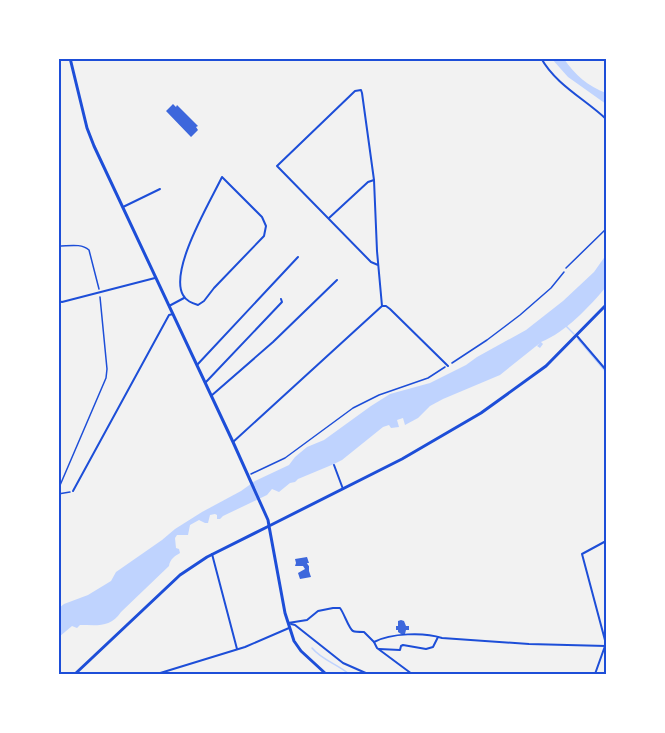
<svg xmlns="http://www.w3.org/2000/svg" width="665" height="733" font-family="Figtree,sans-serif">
<rect width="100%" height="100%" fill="#f2f2f2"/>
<!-- water -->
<g fill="#bfd3fe">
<path d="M552,59h12c11,16 24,27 42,34v11l-38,-27z"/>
<path d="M606,255v32c-17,20 -40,45 -65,55l2,2 -3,4 -3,-2 3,-3 -40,32 -57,24 -13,7 -12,12 -13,7 -2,-7 -6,2 2,7 -8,1 -2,-3 -6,2 -41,33 -8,4 -36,15 -3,3 -5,1 -11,9 -7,-3 -5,6 -44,21 -3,3h-3v-4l-2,-1 -5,1 -2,8h-3l-6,-3 -9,5 -2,10h-11l-2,3 1,10 3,1 1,4c-5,3 -10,6 -11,13l-48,46c-11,16 -23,13 -41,13l-3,3 -5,-2 -13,11v-29l5,-4 24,-9 23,-14 5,-9 46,-32 13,-11 27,-17 39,-21 14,-10 34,-16 6,-8 12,-10 17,-7 47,-34 19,-12 40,-11 36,-18 11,-8 49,-27 37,-29 31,-29z"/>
</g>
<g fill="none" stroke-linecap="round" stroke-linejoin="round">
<!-- stream -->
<g stroke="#bfd3fe" stroke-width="1.5">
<path d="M566,326l8,8"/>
<path d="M578,339l28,33"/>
<path d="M312,648c10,12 25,16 37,26"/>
</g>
</g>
<!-- building -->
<g fill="#3d67dc">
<path d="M173,104l3,3 1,-2 21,21 -2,1 2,3 -7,7 -25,-26z"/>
<path d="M307,557l2,6h-2l1,2 1,1v5l2,6 -11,2 -2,-6 7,-4 -2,-3h-8l1,-3 -1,-4z"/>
<path d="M401,620l3,1 2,5h3v4h-3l-1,4h-4l-3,-2v-2h-2v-4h2v-5z"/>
<path d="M109,672v2h-16l-1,-1z"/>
</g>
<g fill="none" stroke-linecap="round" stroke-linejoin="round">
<!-- path -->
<g stroke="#1d4ed8" stroke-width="1.5">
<path d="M58,246c11,0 23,-3 31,4l10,39"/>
<path d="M452,363l35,-23 33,-25 31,-27 13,-16"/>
<path d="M251,474l34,-16 68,-50 26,-13 49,-17 17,-11"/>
<path d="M58,490l48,-112 1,-9 -7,-72"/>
<path d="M58,494l12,-2"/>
</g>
<!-- service -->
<path stroke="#1d4ed8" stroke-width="1.5" d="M566,268l40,-39"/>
<!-- minor -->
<g stroke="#1d4ed8" stroke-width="2">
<path d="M541,58c15,27 44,41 65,61"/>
<path d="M222,177l40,40 4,9 -2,10 -50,52 -10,13 -6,4c-6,-2 -12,-4 -15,-10 -14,-25 27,-93 39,-118z"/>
<path d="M123,207l37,-18"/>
<path d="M329,218l39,-36 6,-2"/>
<path d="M378,265l-7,-3 -94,-96 78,-75 6,-1 1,3 12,87 3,71 5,55"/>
<path d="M58,301l4,1 93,-24"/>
<path d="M169,306l15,-8"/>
<path d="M577,336l29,34"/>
<path d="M197,365l101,-108"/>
<path d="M206,382l76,-80 -1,-3"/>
<path d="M211,396l62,-54 64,-62"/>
<path d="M233,442l149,-136h4l4,3 58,57"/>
<path d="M334,465l9,24"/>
<path d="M73,491l96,-176 4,-1"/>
<path d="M606,541l-24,13 24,90"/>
<path d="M212,554l25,95"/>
<path d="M288,623l19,-3 11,-9 15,-3h7c4,5 9,21 13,23 2,1 9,1 11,1l10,10 3,6 35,26"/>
<path d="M291,624l4,1 48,38 25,11"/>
<path d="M374,642c17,-9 50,-10 68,-4l87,6 77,2"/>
<path d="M379,649l21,1 1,-4 2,-1 23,4 7,-2 5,-10"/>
<path d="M157,674l88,-27 44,-19"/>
<path d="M595,674l10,-28"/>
</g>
<!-- tertiary -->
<path stroke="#1d4ed8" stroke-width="3" d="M70,58l17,70 7,18 139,296 35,78 1,6 -62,31 -27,18 -105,99"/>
<!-- secondary -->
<path stroke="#1d4ed8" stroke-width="3" d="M326,674l-25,-23 -7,-10 -9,-28 -16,-87 133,-67 79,-46 65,-47 60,-61"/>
</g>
<!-- border -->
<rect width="665" height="733" fill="none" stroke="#ffffff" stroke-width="120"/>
<rect x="60" y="60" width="545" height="613" fill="none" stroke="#1d4ed8" stroke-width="2"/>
</svg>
